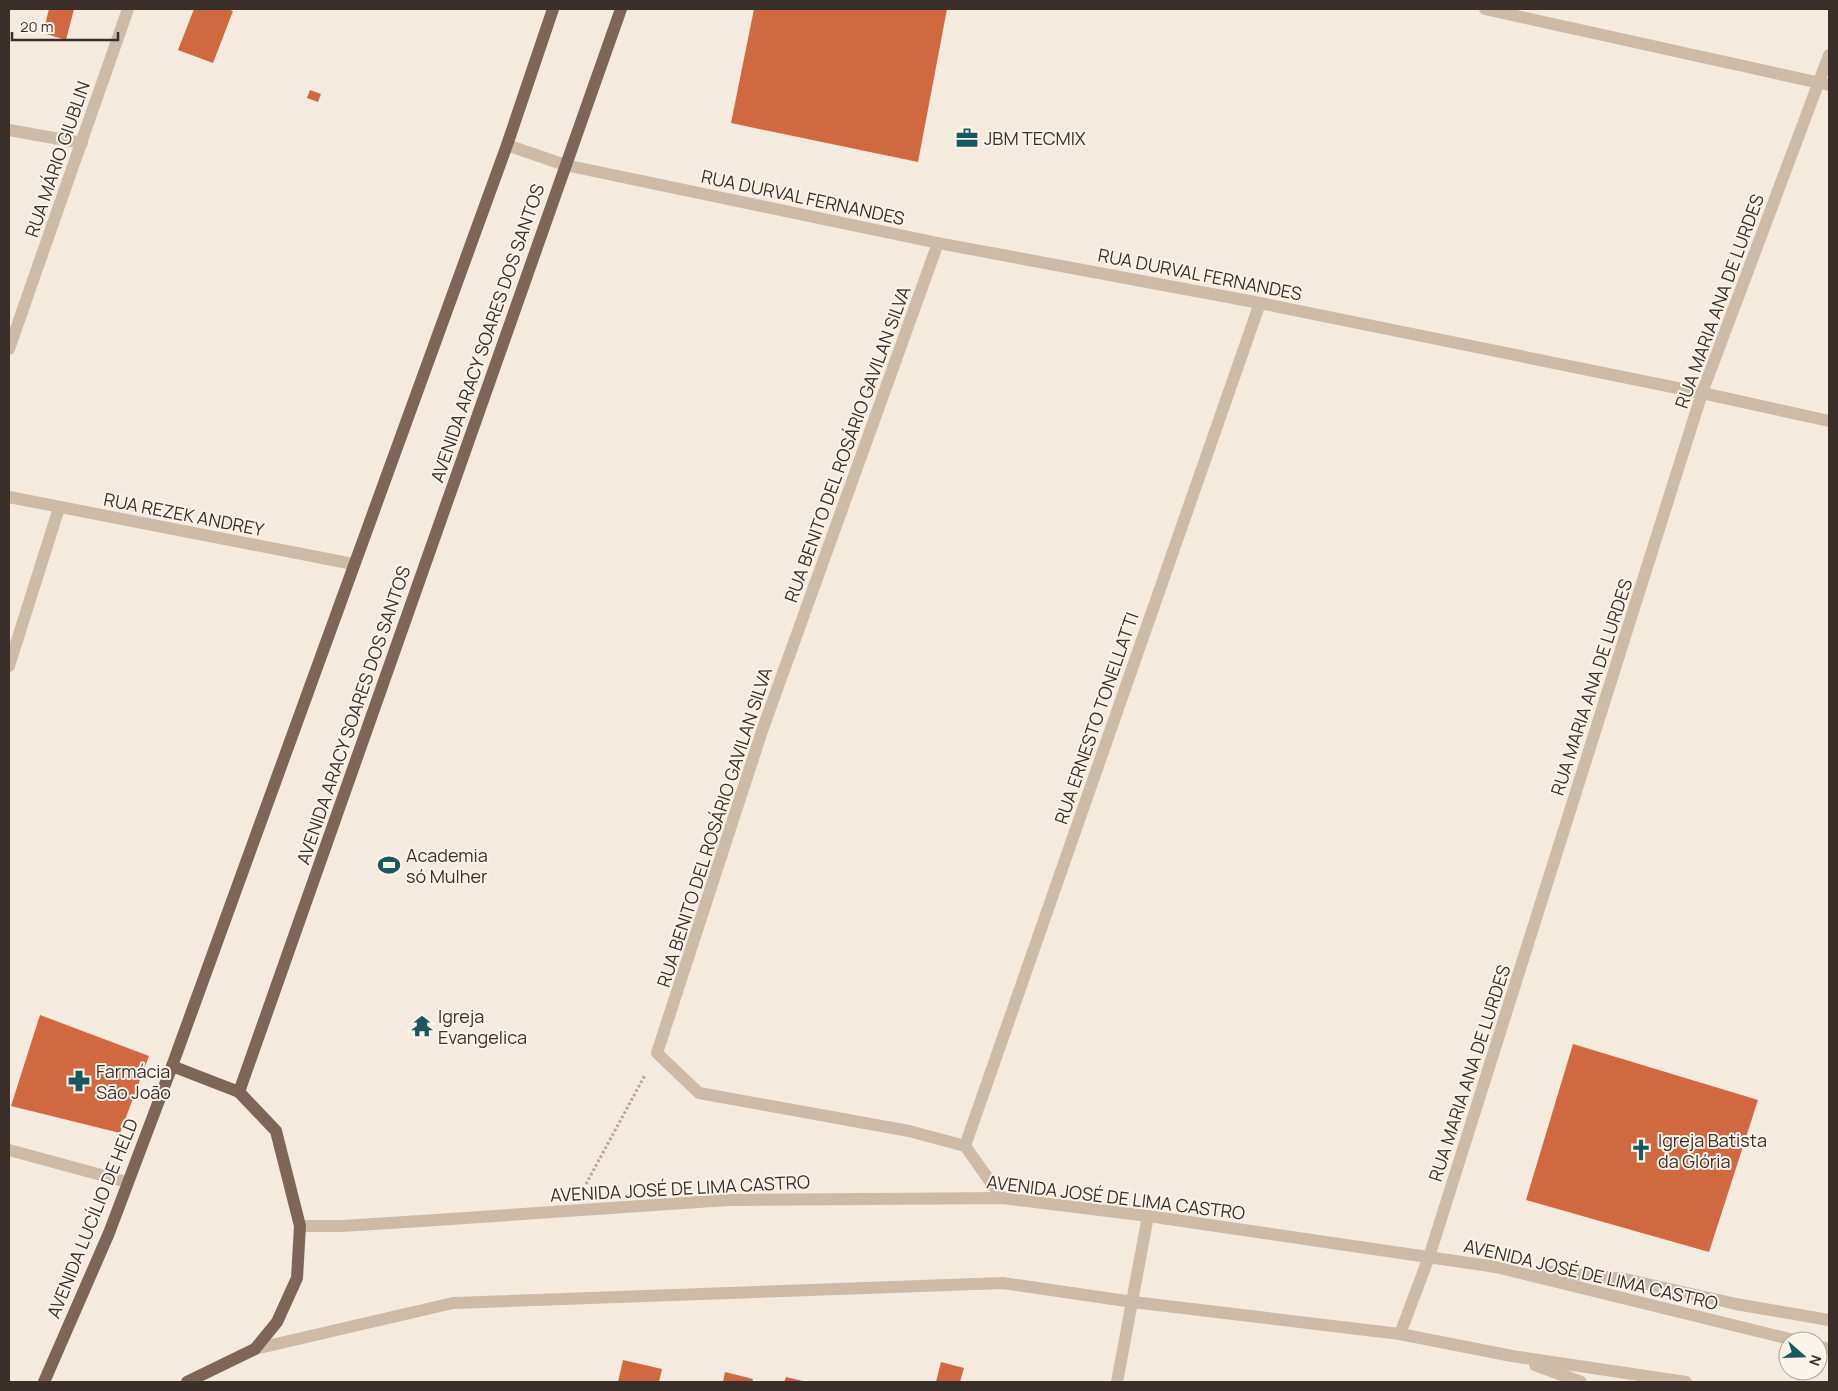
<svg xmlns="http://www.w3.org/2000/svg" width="1838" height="1391" font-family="Manrope,sans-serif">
<rect width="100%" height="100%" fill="#f4eadd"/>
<!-- building -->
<g fill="#d0693f">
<path d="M49,9h25l-8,31 -23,-7z"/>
<path d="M194,9h32l7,2 -20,52 -35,-13z"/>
<path d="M754,9h193l-29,153 -187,-39z"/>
<path d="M310,90l11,4 -3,8 -11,-4z"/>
<path d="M40,1015l109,41 -29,77 -109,-27z"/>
<path d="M1573,1044l185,56 -49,152 -183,-52z"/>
<path d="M623,1360l39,9 -3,13h-41z"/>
<path d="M941,1362l23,6 -4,14h-24z"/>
<path d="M725,1372l28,7 -1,3h-29z"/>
<path d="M786,1377l17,4v1h-19z"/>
</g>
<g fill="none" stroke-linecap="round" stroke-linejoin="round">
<!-- path -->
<path stroke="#baa591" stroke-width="3" stroke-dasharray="2.5 2.5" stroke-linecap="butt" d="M586,1184l59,-109"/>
<!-- minor -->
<g stroke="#cebba7" stroke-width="12">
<path d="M1485,9l344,76"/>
<path d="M9,130l73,13"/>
<path d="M507,145l58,20 373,78 322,60 442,90 127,28"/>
<path d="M938,243l-176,488 -105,322 42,40 210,38 56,15 37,52"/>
<path d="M9,349l119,-340"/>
<path d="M9,497l344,67"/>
<path d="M9,666l50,-158"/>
<path d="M965,1146l295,-843"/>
<path d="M9,1150l118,32"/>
<path d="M300,1226h42l79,-5 307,-21 274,-2 146,18 348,51 302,74"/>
<path d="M1541,1271l84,8 111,25 93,16"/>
<path d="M1400,1334l29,-77 273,-864 127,-338"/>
<path d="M1818,1346l11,3"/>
<path d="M255,1349l198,-46 550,-20 130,19 267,32 112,22 174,26"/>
<path d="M1535,1365l46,17"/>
<path d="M1117,1382l31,-166"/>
</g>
<!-- major -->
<g stroke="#7d6658" stroke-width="12">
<path d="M172,1066l67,26"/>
<path d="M44,1382l65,-149 63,-167 335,-921 46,-136"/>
<path d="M187,1382l68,-33 22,-27 20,-44 3,-52 -24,-95 -37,-39 382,-1083"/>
</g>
</g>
<!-- icons -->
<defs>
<g id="office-bare" transform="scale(1.725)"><path d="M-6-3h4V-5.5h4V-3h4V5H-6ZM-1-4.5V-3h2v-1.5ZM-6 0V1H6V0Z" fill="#1a5860" stroke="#fbf4ea" stroke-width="2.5" paint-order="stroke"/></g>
<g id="stadium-bare" transform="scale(1.725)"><path d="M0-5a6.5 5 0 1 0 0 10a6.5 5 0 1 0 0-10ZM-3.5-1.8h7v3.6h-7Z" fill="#1a5860" stroke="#fbf4ea" stroke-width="2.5" paint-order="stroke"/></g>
<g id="temple-bare" transform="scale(1.725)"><path d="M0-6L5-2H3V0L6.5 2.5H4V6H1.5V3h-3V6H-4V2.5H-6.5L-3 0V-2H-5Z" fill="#1a5860" stroke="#fbf4ea" stroke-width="2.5" paint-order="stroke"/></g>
<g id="pharmacy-bare" transform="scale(1.725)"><path d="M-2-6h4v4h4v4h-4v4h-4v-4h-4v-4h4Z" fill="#1a5860" stroke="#fbf4ea" stroke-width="2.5" paint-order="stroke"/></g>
<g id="church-bare" transform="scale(1.725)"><path d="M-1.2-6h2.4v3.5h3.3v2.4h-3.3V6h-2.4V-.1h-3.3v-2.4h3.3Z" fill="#1a5860" stroke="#fbf4ea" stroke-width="2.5" paint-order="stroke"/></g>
</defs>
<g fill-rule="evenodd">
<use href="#office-bare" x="967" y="138"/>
<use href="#stadium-bare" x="389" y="865"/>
<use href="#temple-bare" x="422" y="1026"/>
<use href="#pharmacy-bare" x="79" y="1081"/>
<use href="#church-bare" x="1641" y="1150"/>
</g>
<g text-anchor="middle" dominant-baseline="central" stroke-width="4" stroke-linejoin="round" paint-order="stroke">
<!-- poi labels -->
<g font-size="18" fill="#3a2f28" stroke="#fbf4ea" text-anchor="start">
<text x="984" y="138">JBM TECMIX</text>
<text x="406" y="855">Academia<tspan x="406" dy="21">só Mulher</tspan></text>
<text x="438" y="1016">Igreja<tspan x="438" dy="21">Evangelica</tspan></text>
<text x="96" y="1071">Farmácia<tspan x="96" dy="21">São João</tspan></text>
<text x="1658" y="1140">Igreja Batista<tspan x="1658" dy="21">da Glória</tspan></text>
</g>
<!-- street labels -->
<g font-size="18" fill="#3a2f28" stroke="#fbf4ea">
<text transform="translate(57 159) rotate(-71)">RUA MÁRIO GIUBLIN</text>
<text transform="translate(803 197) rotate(12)">RUA DURVAL FERNANDES</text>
<text transform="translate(1200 274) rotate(11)">RUA DURVAL FERNANDES</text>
<text transform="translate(1719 301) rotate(-70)">RUA MARIA ANA DE LURDES</text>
<text transform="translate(487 333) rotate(-71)">AVENIDA ARACY SOARES DOS SANTOS</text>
<text transform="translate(847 444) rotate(-70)">RUA BENITO DEL ROSÁRIO GAVILAN SILVA</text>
<text transform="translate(184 514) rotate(11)">RUA REZEK ANDREY</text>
<text transform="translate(1591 687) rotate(-72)">RUA MARIA ANA DE LURDES</text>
<text transform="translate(353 715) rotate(-71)">AVENIDA ARACY SOARES DOS SANTOS</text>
<text transform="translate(1096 718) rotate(-71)">RUA ERNESTO TONELLATTI</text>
<text transform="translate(714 827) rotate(-72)">RUA BENITO DEL ROSÁRIO GAVILAN SILVA</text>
<text transform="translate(1469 1073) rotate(-72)">RUA MARIA ANA DE LURDES</text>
<text transform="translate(680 1188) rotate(-3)">AVENIDA JOSÉ DE LIMA CASTRO</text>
<text transform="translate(1116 1197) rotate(7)">AVENIDA JOSÉ DE LIMA CASTRO</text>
<text transform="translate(92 1218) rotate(-68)">AVENIDA LUCÍLIO DE HELD</text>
<text transform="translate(1591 1274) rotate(13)">AVENIDA JOSÉ DE LIMA CASTRO</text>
</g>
</g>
<!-- border -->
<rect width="1838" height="1391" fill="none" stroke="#3a2f28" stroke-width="20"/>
<!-- north arrow -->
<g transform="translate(1803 1356) rotate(110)"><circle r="24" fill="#fbf4ea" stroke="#aea59c"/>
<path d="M0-4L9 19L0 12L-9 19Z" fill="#1a5860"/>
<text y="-8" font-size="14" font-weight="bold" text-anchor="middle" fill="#3a2f28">N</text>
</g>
<!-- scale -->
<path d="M12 32v8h106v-8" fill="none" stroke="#3a2f28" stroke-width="2.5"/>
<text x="20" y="32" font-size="15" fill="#3a2f28" stroke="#fbf4ea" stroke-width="4" paint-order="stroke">20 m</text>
</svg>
